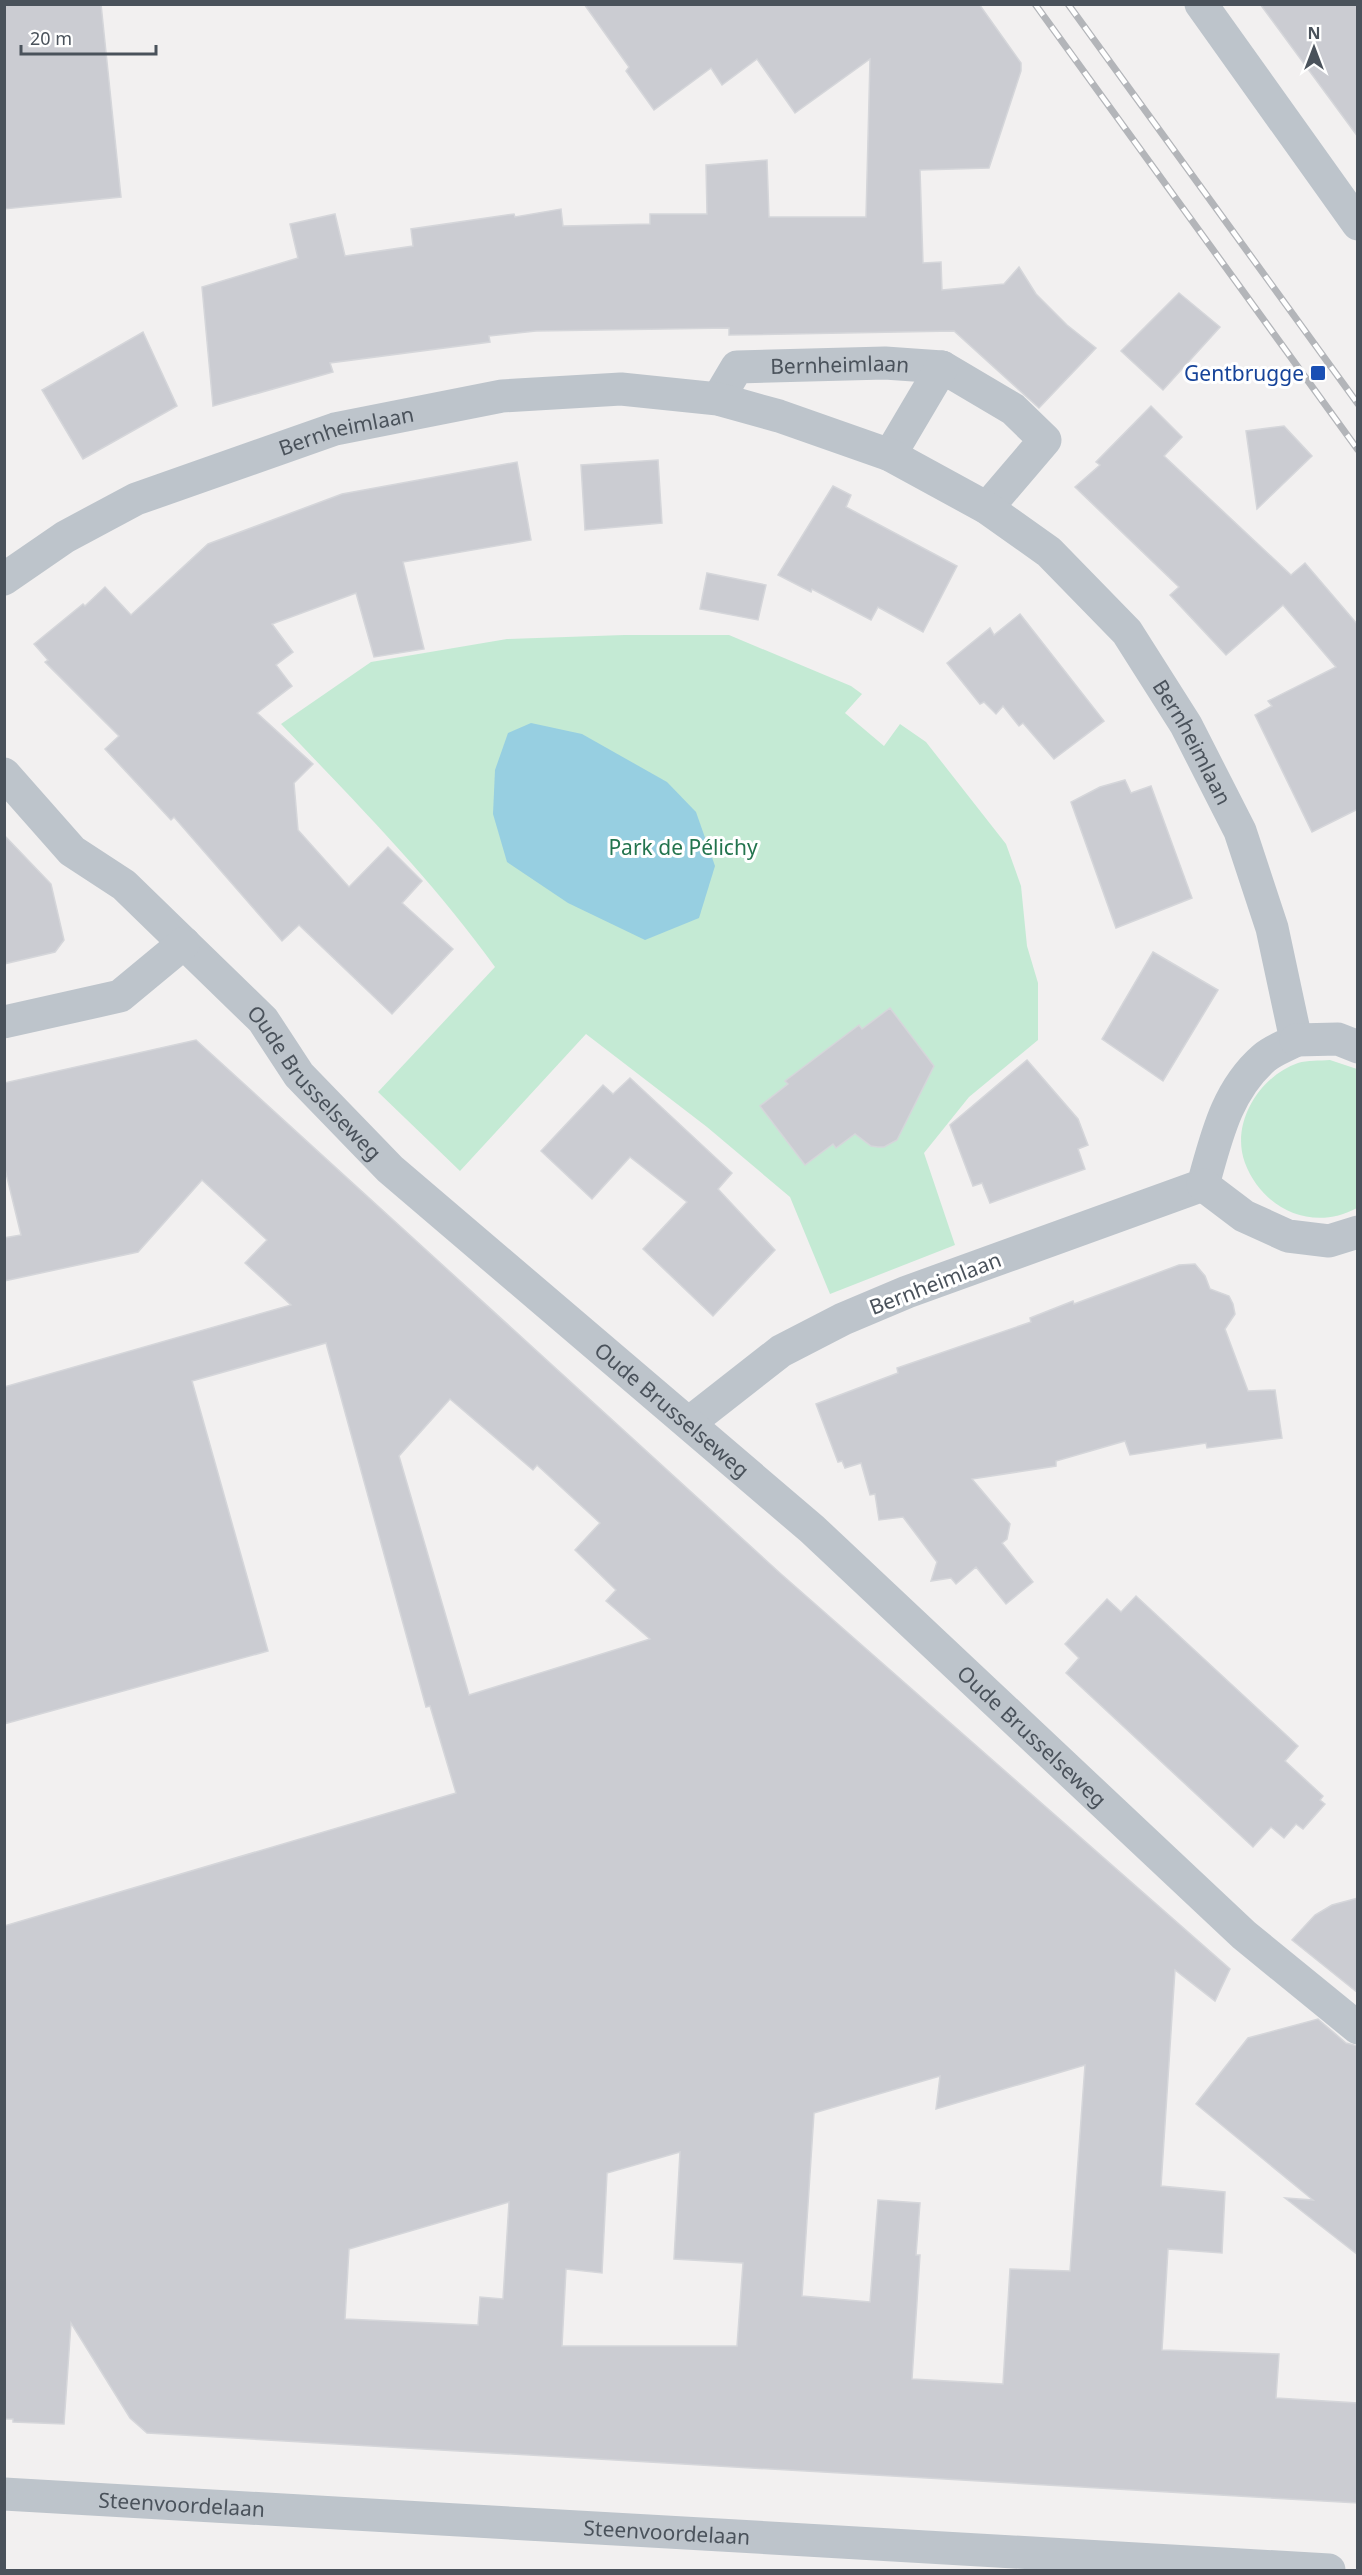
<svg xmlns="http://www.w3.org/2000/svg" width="1362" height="2575" font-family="'Noto Sans',sans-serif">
<rect width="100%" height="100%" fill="#f2f0f0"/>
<!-- green -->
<g fill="#c4ead4">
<path d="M624,635h105l122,51 11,8 -17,19 39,33 16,-22 26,18 80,102 15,42 6,60 11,37v57l-69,57 -45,56 31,92 -125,49 -40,-97 -83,-70 -121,-93 -126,137 -82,-79 117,-125c-64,-89 -139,-164 -214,-243l90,-62 136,-23z"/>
<path d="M1330,1060l27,9v139c-44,24 -94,2 -112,-45 -15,-40 15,-87 53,-100 9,-3 22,-2 32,-3z"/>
</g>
<!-- water -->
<path fill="#97cfe1" d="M531,723l51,11 85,48 29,30 19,54 -16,52 -54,22 -77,-37 -61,-41 -14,-48 2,-44 13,-37z"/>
<!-- building -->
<g fill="#cbccd2" stroke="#d5d6da" stroke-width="1.5" fill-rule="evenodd">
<path d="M4,4h97l20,193 -117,12z"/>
<path d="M584,4h395l42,59v8l-32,97 -69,2 3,93 18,-1 1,28 62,-6 15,-17 17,27 31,31 29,23 -57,60 -85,-77 -225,4v-7l-193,3 -47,5 1,6 -160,21 3,9 -120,34 -11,-119 96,-29 -8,-34 45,-10 10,42 68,-10 -2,-17 103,-15 1,3 46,-8 2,17 87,-2v-10h57l-1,-49 61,-5 2,57h97l4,-158 -75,54 -38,-54 -35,26 -11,-17 -57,42 -28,-39 3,-4z"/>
<path d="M1260,4h98v133z"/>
<path d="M1179,293l41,34 -57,63 -42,-39z"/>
<path d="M143,332l34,74 -94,53 -41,-69z"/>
<path d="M1151,406l31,31 -18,19 127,119 14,-12 53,62v184l-46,23 -57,-117 17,-9 -4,-5 68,-34 -53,-62 -57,50 -56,-60 9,-8 -104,-100 25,-22 -4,-3z"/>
<path d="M1284,426l28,30 -55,53 -11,-78z"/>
<path d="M658,460l4,63 -77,7 -4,-65z"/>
<path d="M517,462l14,78 -128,22 21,87 -50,8 -18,-64 -84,31 21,28 -17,13 16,21 -35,27 56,51 -19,19 4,47 51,57 39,-40 34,34 -20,22 51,46 -61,65 -93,-89 -17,16 -108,-124 -3,3 -66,-71 14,-13 -74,-74 3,-2 -14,-16 49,-40 2,2 20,-19 26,28 77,-71 134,-50z"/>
<path d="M833,486l18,9 -5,12 111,59 -34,66 -45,-25 -7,13 -59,-31 -1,3 -33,-17z"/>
<path d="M707,573l59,12 -8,35 -58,-11z"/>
<path d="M1020,614l84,107 -50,38 -31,-36 -4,3 -16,-20 -7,8 -12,-12 -4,2 -33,-41 43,-35 4,7z"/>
<path d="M1125,780l6,13 20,-7 41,112 -76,30 -45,-126 29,-15z"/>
<path d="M4,835l47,49 13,56 -9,12 -51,12z"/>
<path d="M1153,952l65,38 -55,91 -61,-42z"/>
<path d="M890,1008l44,58 -37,74 -13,7h-6l-7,-1 -16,-12 -19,14 -3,-4 -28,21 -45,-59 28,-22 -3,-3 74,-56 3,4z"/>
<path d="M196,1040l585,534 449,395 -15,32 -40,-31 -14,216 64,6 -3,61 -54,-4 -6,101 117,4 -3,44 82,5v100l-1211,-70 -17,-15 -59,-95 -7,101 -51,-2v-3h-9v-493l452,-133 -26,-87 -4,1 -100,-364 -134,38 76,270 -264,73v-337l287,-82 -46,-42 22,-23 -65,-60 -64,72 -134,29v-43l17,-3 -17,-70v-82zM450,1399l83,71 4,-5 63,58 -25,27 41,40 -10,11 44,38 -181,56 -70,-239zM1085,2065l-15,206 -60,-2 -7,115 -91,-5 8,-124h-4l4,-52 -42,-3 -8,102 -68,-6 12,-183 126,-37 -4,33zM680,2152l-6,107 69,4 -6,83h-175l4,-77 36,4 5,-100zM509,2202l-6,97 -23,-2 -2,28 -133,-6 4,-70z"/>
<path d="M1027,1060l51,59 10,26 -10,4 7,20 -95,34 -8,-20 -9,3 -23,-61z"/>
<path d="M630,1078l102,95 -14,16 57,61 -62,66 -70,-67 44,-47 -57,-45 -38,42 -51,-48 62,-66 10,9z"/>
<path d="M1195,1264l10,12 5,13 19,7 4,8 2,10 -10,15 23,62 27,-1 7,48 -75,10 -1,-5 -76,12 -5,-14 -69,20v5l-84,13 38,45 -3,15 -5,4 31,39 -27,22 -30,-37 -20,17 -5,-6 -20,3 6,-19 -34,-45 -24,3 -4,-26 -5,1 -9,-32 -16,5 -3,-7 -4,1 -22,-58 82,-31 -1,-5 134,-46 -1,-4 43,-17 1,3 105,-39z"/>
<path d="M1136,1596l162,150 -13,15 38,35 -3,4 5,4 -22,25 -7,-5 -12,14 -13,-11 -18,20 -187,-174 13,-15 -14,-14 42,-45 14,13z"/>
<path d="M1358,1898v95l-66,-53 23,-25 17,-10z"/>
<path d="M1318,2019l28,24 12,3v209l-73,-57 28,2 -117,-96 52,-66z"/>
</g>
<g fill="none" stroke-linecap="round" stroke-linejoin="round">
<!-- minor -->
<g stroke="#bdc4cb" stroke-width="33">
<path id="s1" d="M718,399l19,-32 148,-4 57,4 71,42 32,31 -58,68"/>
<path d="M890,455l52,-88"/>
<path id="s2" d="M4,579l61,-42 71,-38 199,-70 167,-33 119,-7 97,10 61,17 111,39 97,53 62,44 78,80 59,93 54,106 32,97 24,112c-10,6 -23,10 -32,18 -38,33 -48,81 -61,127l-296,107 -64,27 -62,32 -92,72"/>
<path id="s3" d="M4,774l68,77 52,34 139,135 36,55 91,94 422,360 432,406 114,93"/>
<path d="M4,1022l116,-26 64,-53"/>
<path d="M1296,1040l42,-1 20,8"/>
<path d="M1203,1185l41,31 44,20 41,5 29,-9"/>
<path id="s4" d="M4,2494l1325,76"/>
</g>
<!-- tertiary -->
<path stroke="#bdc4cb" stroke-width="33" d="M1201,4l157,220"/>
<!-- rail casing -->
<g stroke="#b3b5b9" stroke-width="7">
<g id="rail">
<path d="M1035,4l323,446"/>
<path d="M1068,4l290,400"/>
</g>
</g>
<!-- rail -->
<use href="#rail" stroke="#fff" stroke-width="4.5" stroke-dasharray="14" stroke-linecap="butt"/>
</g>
<!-- markers -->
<rect fill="#1a4fb4" stroke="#fff" stroke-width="2" x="1310" y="365" width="16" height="16" rx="3"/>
<g text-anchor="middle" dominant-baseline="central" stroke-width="6" stroke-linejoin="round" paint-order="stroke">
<!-- street labels -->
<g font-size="21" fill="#4a525b" stroke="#fff">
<text stroke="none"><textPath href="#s1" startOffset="140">Bernheimlaan</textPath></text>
<text stroke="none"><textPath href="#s2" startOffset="376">Bernheimlaan</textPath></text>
<text stroke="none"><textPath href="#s2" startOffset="1360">Bernheimlaan</textPath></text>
<text stroke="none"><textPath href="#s3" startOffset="440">Oude Brusselseweg</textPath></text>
<text transform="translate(935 1283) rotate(-21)">Bernheimlaan</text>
<text stroke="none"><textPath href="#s3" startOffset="926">Oude Brusselseweg</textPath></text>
<text stroke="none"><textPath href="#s3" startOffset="1412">Oude Brusselseweg</textPath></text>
<text stroke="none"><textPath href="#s4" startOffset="178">Steenvoordelaan</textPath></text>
<text stroke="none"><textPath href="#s4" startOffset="664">Steenvoordelaan</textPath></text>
</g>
<!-- transit labels -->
<g font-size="21" fill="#164399" stroke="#fff" text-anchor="end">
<text x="1304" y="373">Gentbrugge</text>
</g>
<!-- park labels -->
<g font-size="21" fill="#23744e" stroke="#fff">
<text x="683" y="847">Park de Pélichy</text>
</g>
</g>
<!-- border -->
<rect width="1362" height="2575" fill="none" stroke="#4a525b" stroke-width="12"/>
<!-- north arrow -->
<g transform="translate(1314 48)" stroke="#ffffff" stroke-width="4.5" paint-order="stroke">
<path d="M0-4.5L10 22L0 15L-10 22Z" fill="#4a525b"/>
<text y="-9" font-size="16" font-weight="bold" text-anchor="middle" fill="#4a525b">N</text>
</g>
<!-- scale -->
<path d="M21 45v9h135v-9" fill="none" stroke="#4a525b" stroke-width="3"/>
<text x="30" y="45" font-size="18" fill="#4a525b" stroke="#ffffff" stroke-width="4.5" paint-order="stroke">20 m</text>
</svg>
